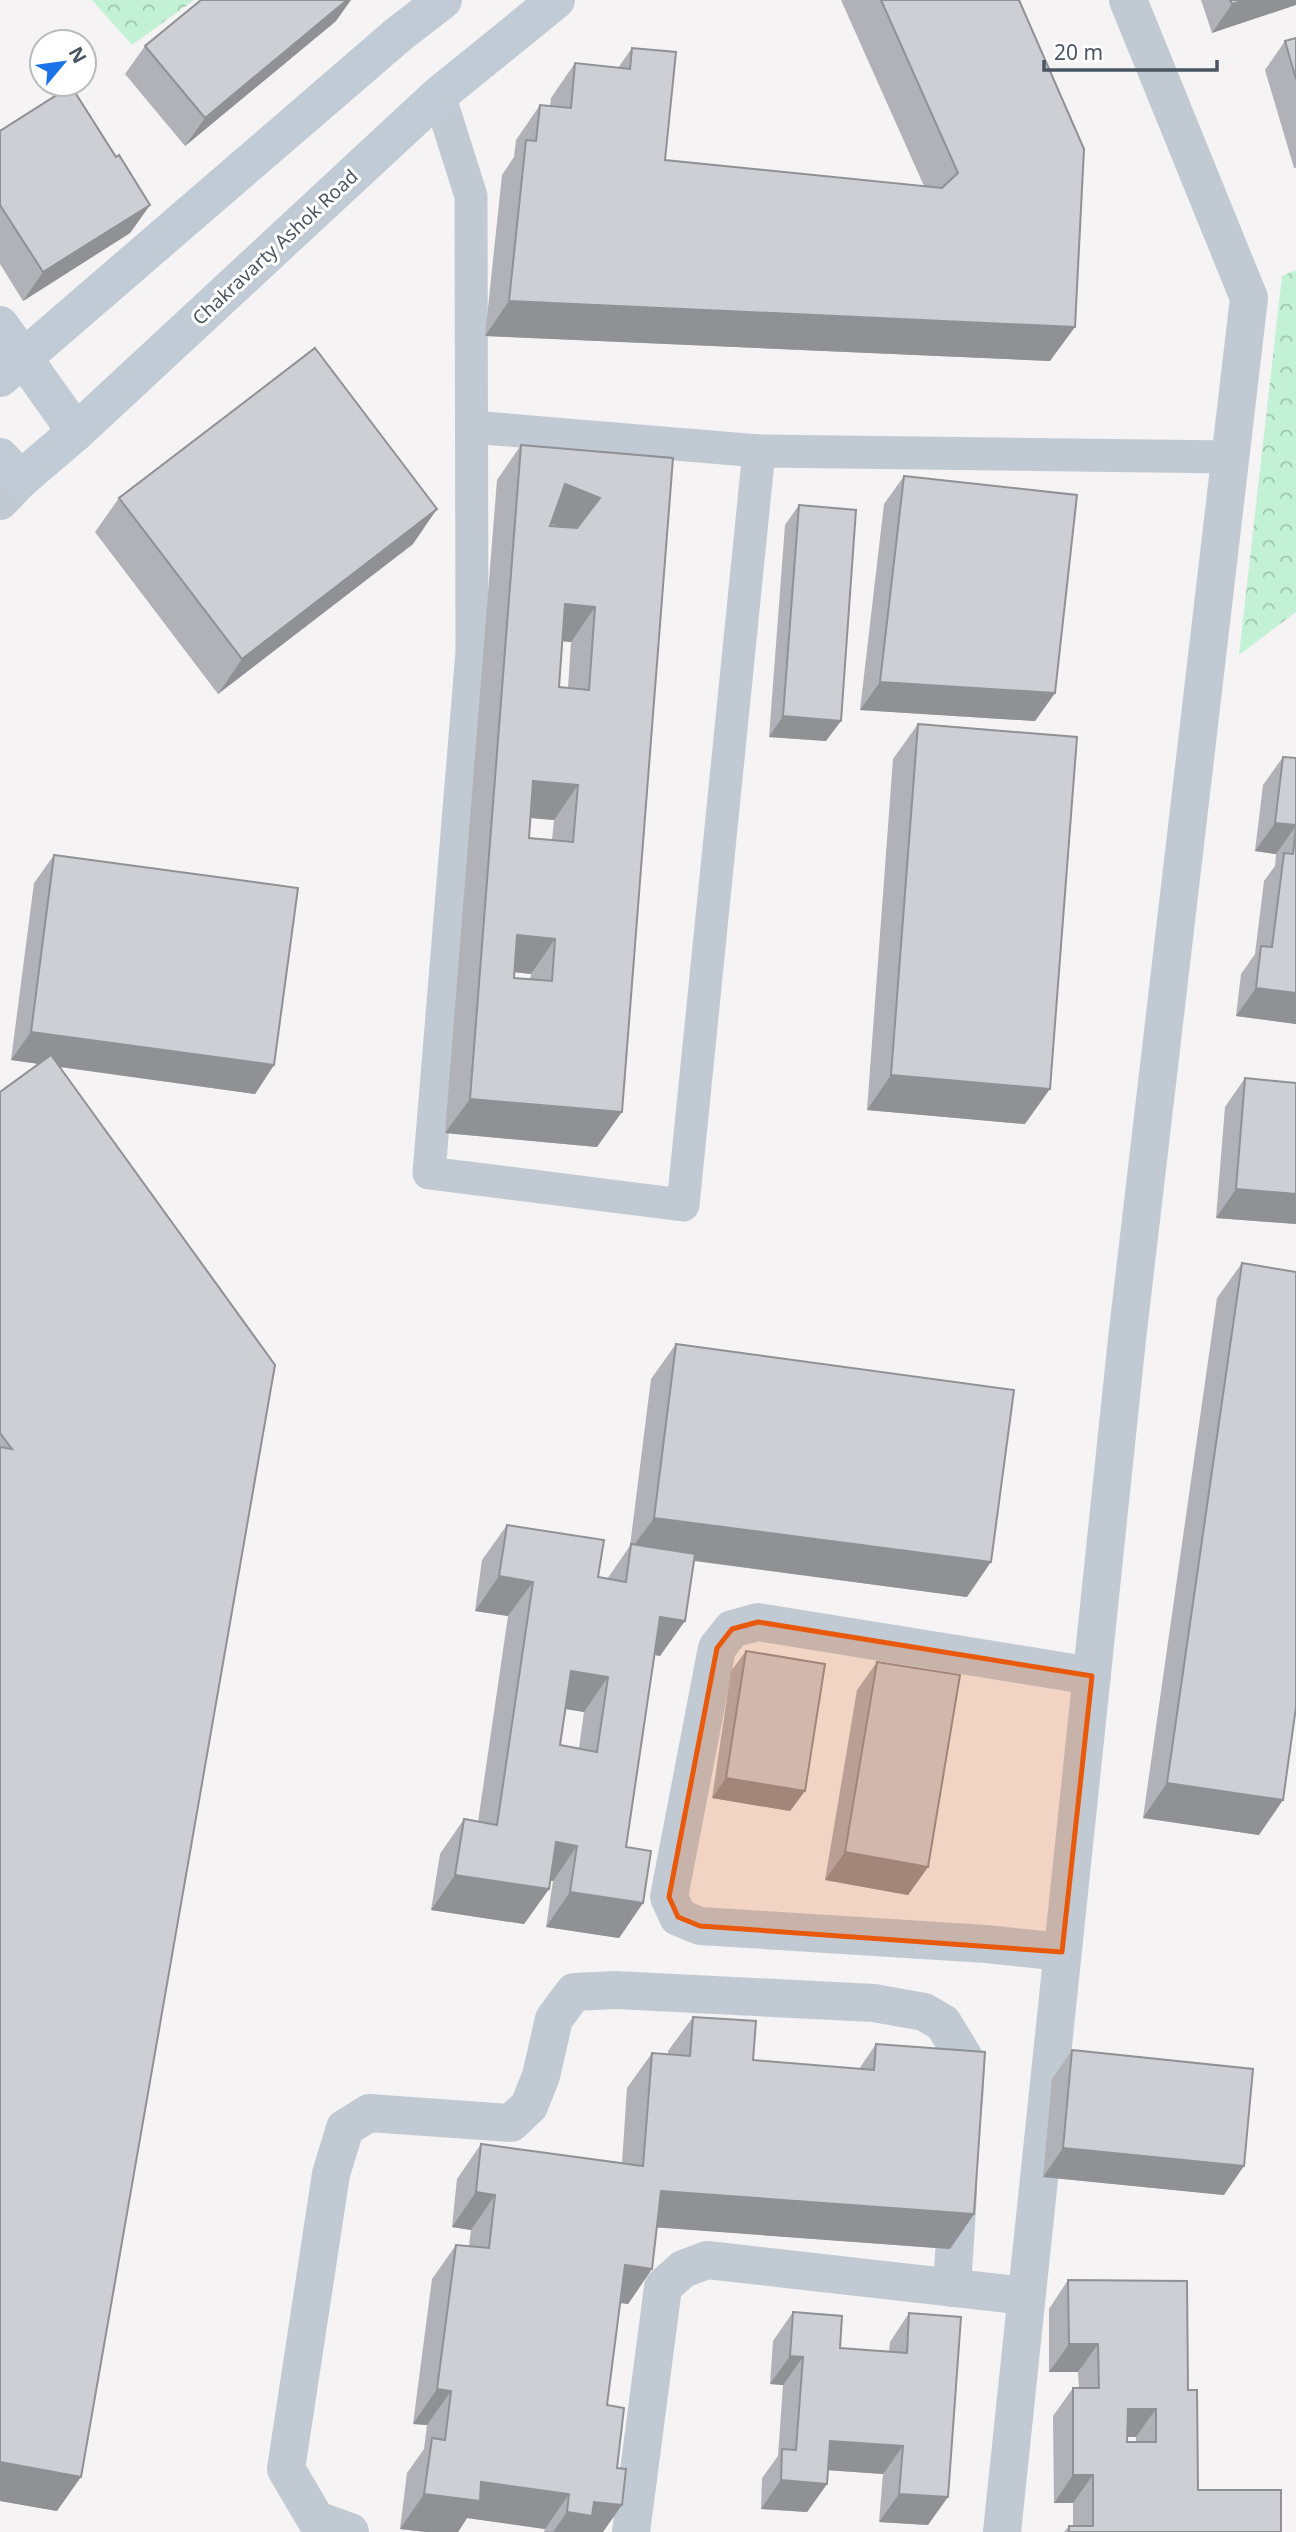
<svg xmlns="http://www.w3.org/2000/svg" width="1296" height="2532" font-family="'Noto Sans',sans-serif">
<defs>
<pattern id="park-crowns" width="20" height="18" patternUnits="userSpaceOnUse" patternTransform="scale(1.75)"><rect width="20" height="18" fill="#c3f1d5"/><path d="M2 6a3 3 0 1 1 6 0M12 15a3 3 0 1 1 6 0" fill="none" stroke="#a0c6b0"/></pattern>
</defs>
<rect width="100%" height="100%" fill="#f5f3f3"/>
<!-- park -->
<g fill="url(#park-crowns)">
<path d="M92,0h102l-62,45z"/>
<path d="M1296,270v342l-57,43 43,-379z"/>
</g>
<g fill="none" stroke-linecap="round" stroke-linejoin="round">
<!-- service -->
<g stroke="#c1cad2" stroke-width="33">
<path d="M439,95l32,101 1,456 -43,521 254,32 76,-754"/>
<path d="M472,427l287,24 471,6"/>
</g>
<!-- minor -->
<g stroke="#c1cad2" stroke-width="38">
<path d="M0,501l21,-22"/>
<path d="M1062,1952l-76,-8 -286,-18 -22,-9 -9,-20 48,-249 15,-19 26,-7 334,54"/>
<path d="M952,2288l6,-96"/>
<path d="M350,2532l-34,-12 -30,-51 45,-295 14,-46 24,-15 142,10 18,-17 12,-30 13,-57 20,-27 41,-2 259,13 50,9 19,11 23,38 -2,39"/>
<path d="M631,2532l32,-245 20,-18 24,-9 319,36"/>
<path d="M1002,2532l125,-1193 122,-1041 -121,-298"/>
</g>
<!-- secondary -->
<g stroke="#c1cbd6" stroke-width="38">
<path d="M0,325l76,107"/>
<path d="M0,378l399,-344 44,-34"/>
<path d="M0,457l21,22 55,-47 363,-337 117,-95"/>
</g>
</g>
<!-- wall -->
<g fill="#b0b2b7" fill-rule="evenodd">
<path d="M841,0h178l31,361 -565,-25 17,-161 12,-18 2,-17 24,-35 10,1 1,-8 24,-35 43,5 14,-20 33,112 259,26z"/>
<path d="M1201,0h95l-84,33z"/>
<path d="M336,21l-151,125 -60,-72 20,-28z"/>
<path d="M1296,38v130h-2l-29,-98 20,-29z"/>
<path d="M0,131l116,26 34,48 -20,28 -107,68 -23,-37z"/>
<path d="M521,445l152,13 -76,689 -152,-14 52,-653zM562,641l9,1 -3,46 -9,-1zM530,818l24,2 -2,20 -23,-2zM515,972l16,2 -1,5 -16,-1z"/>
<path d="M904,476l151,217 -20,28 -175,-11 24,-206z"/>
<path d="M119,498l294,46 -195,150 -123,-162z"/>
<path d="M799,505l27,236 -57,-4 16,-212z"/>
<path d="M918,724l107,400 -158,-14 26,-351z"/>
<path d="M1283,757l13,1v266l-60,-8 5,-42 14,-20 9,-73 11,-15 1,-12 -21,-3 8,-66z"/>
<path d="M54,855l220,210 -19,29 -196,-27 -2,1444 -57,-10v-1409l39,-28 -28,-4 23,-177z"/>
<path d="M1245,1078l51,5v141l-80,-6 9,-111z"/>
<path d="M1242,1263l17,572 -116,-17 74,-520z"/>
<path d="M676,1344l291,253 -273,-36 -34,95 -5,-1 -29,192 17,56 -24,35 -73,-11 7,-46 -3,-1 -1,9 -25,35 -93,-14 9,-56 24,-35 14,3 30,-206 -33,-5 7,-51 25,-35 91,52 9,2 23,-33 21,-167zM566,1709l18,3 -5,36 -19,-3z"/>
<path d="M746,1651l59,140 -15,20 -78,-13 19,-127z"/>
<path d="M877,1662l51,205 -20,28 -83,-15 32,-190z"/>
<path d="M693,2017l60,43 106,9 17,-25 98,170 -24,35 -293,-22 -5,42 -24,35 -8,-1 -13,102 -4,127h-59l1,-3 -78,-11 -9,14h-32l-26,-3 7,-56 17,-24 3,-24 -14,-1 19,-145 24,-34 13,1 2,-16 -19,-3 5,-48 24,-35 141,19 5,-75 25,-35 16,1v-3z"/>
<path d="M1072,2050l152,145 -181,-18 9,-98z"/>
<path d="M1068,2280l120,110 10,100 83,42h-217l5,-6h4v-23h-19l-1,-87 20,-28h6l-1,-16h-29v-63zM1127,2437h9v5h-9z"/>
<path d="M793,2312l47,36 49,4 1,-10 19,-29 19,212 -49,-3 4,-48 -55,-4 -1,14 -20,28 -46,-3 1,-31 16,-22 5,-71 -13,-1 3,-43z"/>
</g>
<!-- shaded-wall -->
<g fill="#909195">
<path d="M347,0h4l-15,21 -151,125 20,-28z"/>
<path d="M1245,0h51v5l-84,28 20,-29z"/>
<path d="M150,205l-20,28 -107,68 20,-29z"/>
<path d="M509,301l566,26 -25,34 -565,-25z"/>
<path d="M565,484l35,14 -25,35 -35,-14z"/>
<path d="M437,509l-24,35 -195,150 24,-35z"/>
<path d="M565,604l30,3 -24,35 -30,-3z"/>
<path d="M880,682l175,11 -20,28 -175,-11z"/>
<path d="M783,716l58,5 -15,20 -57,-4z"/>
<path d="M533,781l45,4 -24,35 -45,-4z"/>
<path d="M1275,823l21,3 -20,28 -21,-3z"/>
<path d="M517,935l38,4 -24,35 -38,-4z"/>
<path d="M1256,988l40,5v31l-60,-8z"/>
<path d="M31,1032l243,33 -19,29 -244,-34z"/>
<path d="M891,1075l159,14 -25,35 -158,-14z"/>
<path d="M470,1099l152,13 -25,35 -152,-14z"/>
<path d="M1236,1189l60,5v30l-80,-6z"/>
<path d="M654,1518l337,44 -24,35 -338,-45z"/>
<path d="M499,1576l34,6 -25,34 -33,-5z"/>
<path d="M660,1617l25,4 -25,35 -24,-5z"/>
<path d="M571,1671l37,6 -24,35 -37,-6z"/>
<path d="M726,1778l79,13 -15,20 -78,-13z"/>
<path d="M1167,1783l116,17 -24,35 -116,-17z"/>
<path d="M556,1842l21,4 -24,35 -22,-4z"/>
<path d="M845,1852l83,15 -20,28 -83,-15z"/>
<path d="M455,1875l94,14 -25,35 -93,-14z"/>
<path d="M570,1892l73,11 -24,35 -73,-11z"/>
<path d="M1063,2148l181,18 -20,29 -181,-18z"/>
<path d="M661,2191l313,23 -24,35 -313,-23z"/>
<path d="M476,2192l19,3 -24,35 -19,-3z"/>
<path d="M625,2265l27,4 -24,35 -27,-4z"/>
<path d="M1069,2344h29l-20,28h-29z"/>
<path d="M790,2356l13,1 -20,28 -13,-1z"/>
<path d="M437,2389l14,2 -24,34 -14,-1z"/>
<path d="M1128,2409h28l-20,28h-28z"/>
<path d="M830,2441l73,5 -20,28 -73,-5z"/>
<path d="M0,2462l81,15 -24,34 -57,-10z"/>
<path d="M1073,2475h20l-20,28h-19z"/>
<path d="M781,2480l46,4 -20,28 -46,-3z"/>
<path d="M481,2482l88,12 -24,35 -78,-11 -9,14h-32l-26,-3 24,-35z"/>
<path d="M899,2494l49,3 -20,28 -49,-3z"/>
<path d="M594,2502l28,3 -19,27h-50l14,-20z"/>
</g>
<!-- building -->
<g fill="#cdcfd5" stroke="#909195" stroke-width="2" fill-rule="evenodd">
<path d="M201,0h146l-142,118 -60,-72z"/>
<path d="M881,0h138l65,149 -9,178 -566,-26 17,-161 10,1 4,-36 31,3 4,-45 55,6 2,-21 44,4 -11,108 277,28 16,-15z"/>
<path d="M1230,0h15l-13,4z"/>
<path d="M1296,38v41l-11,-38z"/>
<path d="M71,86l45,71 3,-2 31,50 -107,67 -43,-67v-74z"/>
<path d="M315,348l122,161 -195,150 -123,-161z"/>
<path d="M521,445l152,13 -51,654 -152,-13zM565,484l35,14 -23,30 -27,-2zM565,604l30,3 -6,83 -30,-3zM533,781l45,4 -5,57 -44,-4zM517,935l38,4 -3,42 -38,-3z"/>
<path d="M904,476l173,19 -22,198 -175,-11z"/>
<path d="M799,505l57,5 -15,211 -58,-5z"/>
<path d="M918,724l159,13 -27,352 -159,-14z"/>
<path d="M1283,757l13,1v67l-21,-2z"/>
<path d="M1296,827v166l-40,-5 5,-42 11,1 12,-94 9,1z"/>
<path d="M54,855l244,33 -24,177 -243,-33z"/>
<path d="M51,1055l224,310 -194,1112 -81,-15v-1015l12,2 -12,-16v-341z"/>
<path d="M1245,1078l51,5v111l-60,-5z"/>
<path d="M1242,1263l54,9v435l-13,93 -116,-17z"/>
<path d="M676,1344l338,46 -23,172 -337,-44z"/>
<path d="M507,1525l97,15 -6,37 28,5 5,-38 64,10 -10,67 -25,-4 -34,230 25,4 -8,52 -73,-11 7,-46 -21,-4 -7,47 -94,-14 9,-56 33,6 36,-243 -34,-6zM571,1671l37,6 -11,75 -37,-7z"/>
<path d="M746,1651l79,13 -20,127 -79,-13z"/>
<path d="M877,1662l83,13 -32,192 -83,-15z"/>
<path d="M693,2017l63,4 -3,39 121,10 2,-26 109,8 -11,162 -313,-23 -9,78 -27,-4 -18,140 17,3 -7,60 9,1 -4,36 -28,-3 -2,14 -25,-4 2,-18 -88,-12 -1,19 -56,-7 8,-56 13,2 6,-49 -14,-2 19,-144 33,3 6,-53 -19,-3 5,-48 162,22 9,-113 38,3z"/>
<path d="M1072,2050l181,19 -9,97 -181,-18z"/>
<path d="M1068,2280l119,1 1,109h9l1,100h83v42h-212v-6h24v-51h-20v-87h26l-1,-44h-29zM1128,2409h28v33h-29z"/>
<path d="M793,2312l49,4 -2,32 67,5 2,-40 52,4 -13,180 -49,-3 4,-48 -73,-5 -3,43 -46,-4 1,-31 14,1 7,-93 -13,-1z"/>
</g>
<!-- marked area -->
<path fill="#e8590c" fill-opacity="0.2" stroke="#e8590c" stroke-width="5" stroke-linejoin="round" d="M758,1622l334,54 -30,276 -362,-26 -22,-9 -9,-20 48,-249 15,-19z"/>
<g text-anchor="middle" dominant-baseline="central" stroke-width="6" stroke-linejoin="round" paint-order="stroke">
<!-- street labels -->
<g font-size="19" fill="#4a5661" stroke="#fff">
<text transform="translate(275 247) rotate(-43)">Chakravarty Ashok Road</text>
</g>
</g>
<!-- north arrow -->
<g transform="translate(63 63) rotate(61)"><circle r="33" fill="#ffffff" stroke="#b7bbc0" stroke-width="2"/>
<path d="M0-5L12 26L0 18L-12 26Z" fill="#1a73e8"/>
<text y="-10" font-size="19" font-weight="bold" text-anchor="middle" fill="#4a5661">N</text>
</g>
<!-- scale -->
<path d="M1044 60v10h173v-10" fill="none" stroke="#4a5661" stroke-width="3.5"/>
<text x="1054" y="60" font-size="21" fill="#4a5661" stroke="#ffffff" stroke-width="5" paint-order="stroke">20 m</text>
</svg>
